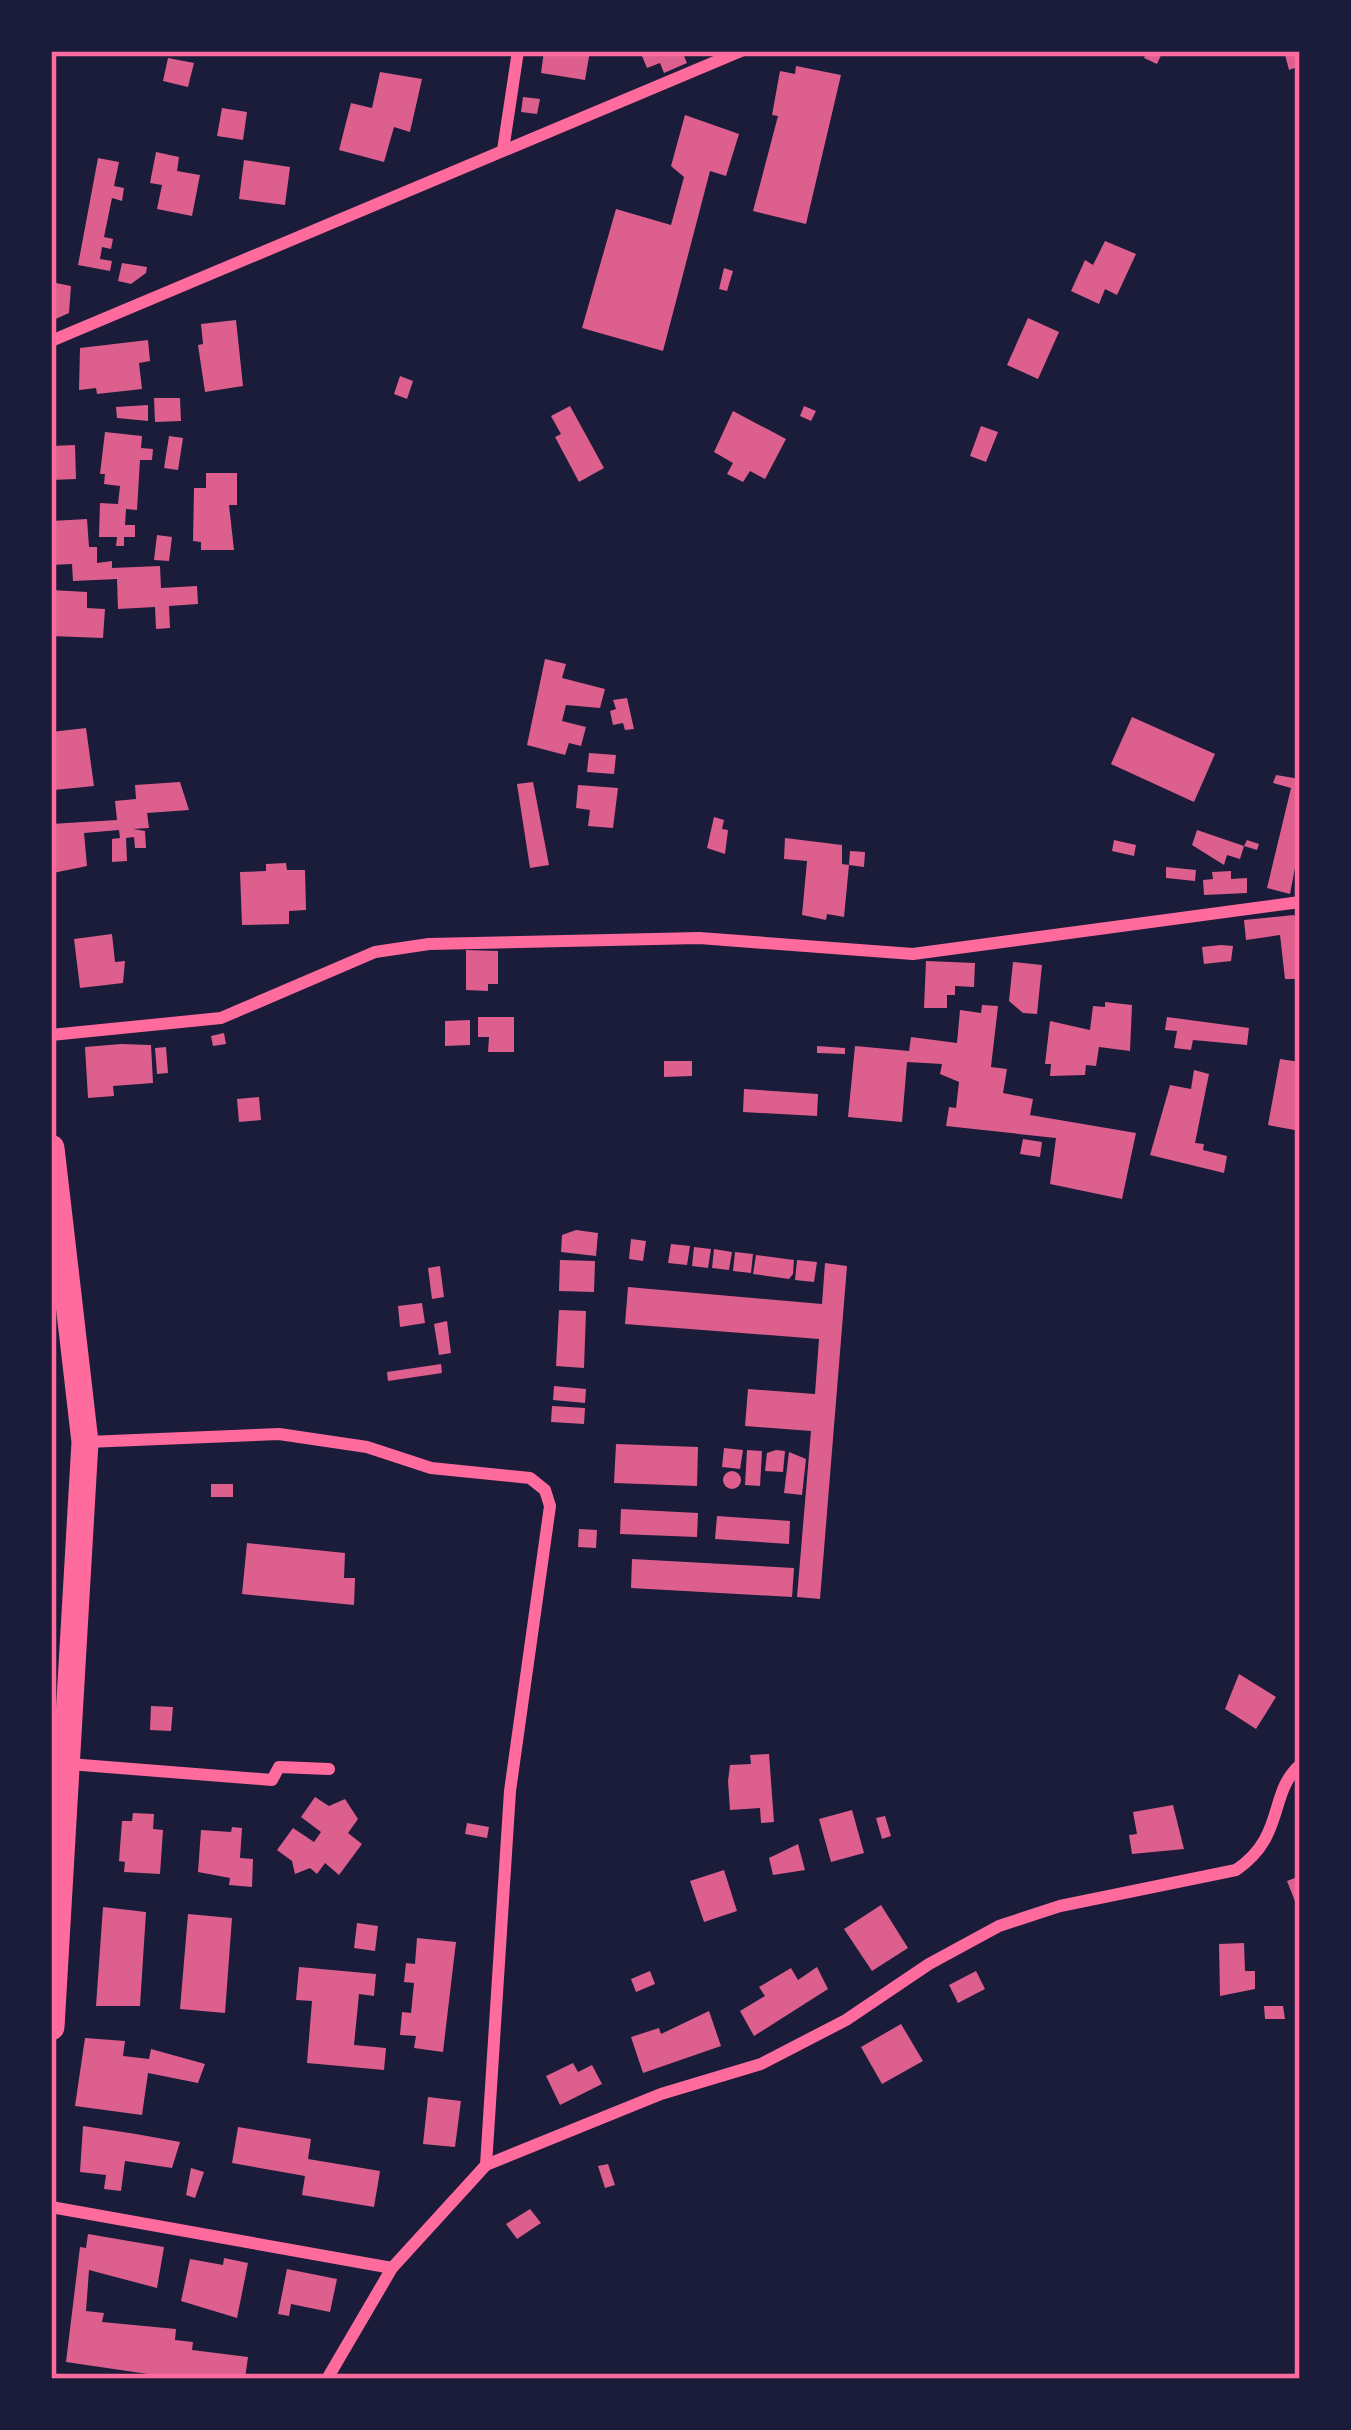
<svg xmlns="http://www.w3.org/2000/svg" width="1351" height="2430" font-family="Arial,sans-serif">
<rect width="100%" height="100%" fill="#1b1b3a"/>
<!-- building -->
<g fill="#dd5f8e">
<path d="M544,51h46l-5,29 -44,-7z"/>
<path d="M640,51h42l5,12 -23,10 -4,-10 -13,5z"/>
<path d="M1147,51h16l-6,13 -13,-6z"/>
<path d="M1284,51h16v15l-11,4z"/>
<path d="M168,58l26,5 -6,24 -25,-6z"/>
<path d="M796,66l45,9 -35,149 -53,-13 25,-95 -6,-1 8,-44 15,3z"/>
<path d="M380,72l42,7 -12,53 -16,-5 -10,35 -45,-12 12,-47 21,5z"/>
<path d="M523,97l17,2 -3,15 -16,-2z"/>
<path d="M222,108l25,4 -4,28 -26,-4z"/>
<path d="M685,115l54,19 -13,42 -16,-5 -47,180 -81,-23 34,-119 55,16 13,-48 -13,-11z"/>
<path d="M156,152l23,5 -2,14 23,4 -8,41 -35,-7 5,-24 -12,-2z"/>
<path d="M98,158l21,4 -5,24 10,2 -2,13 -10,-3 -8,39 9,2 -2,10 -9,-2 -2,12 12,2 -2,10 -32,-6z"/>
<path d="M244,160l46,7 -5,38 -46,-6z"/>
<path d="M1105,241l31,13 -19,41 -12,-6 -6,15 -28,-13 14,-31 8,5z"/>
<path d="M122,263l25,4 -1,6 -15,11 -13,-3z"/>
<path d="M724,268l9,3 -6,20 -8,-2z"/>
<path d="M51,282l20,4 -2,27 -18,8z"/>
<path d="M1028,318l31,14 -21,47 -31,-14z"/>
<path d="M236,320l7,66 -38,6 -7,-47 5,-1 -2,-20z"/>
<path d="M148,340l2,21 -11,2 3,26 -45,5 -1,-6 -17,2 1,-42z"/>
<path d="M400,376l13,5 -6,18 -13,-5z"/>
<path d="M154,398h26l1,23 -26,1z"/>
<path d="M148,405v16l-31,-3 -1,-11z"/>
<path d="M570,406l34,62 -25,14 -24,-45 6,-3 -10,-18z"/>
<path d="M804,406l12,5 -5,10 -11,-5z"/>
<path d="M733,411l53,28 -21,40 -15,-8 -7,11 -16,-8 6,-11 -19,-11z"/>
<path d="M981,426l17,6 -12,30 -16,-6z"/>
<path d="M105,432l37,4 -1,12 12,1 -1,11h-12l-3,50 -11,-1 -1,16h10v12h-11v9h-8l1,-9h-18l1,-34 18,1 2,-18 -16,-2 1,-10h-5z"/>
<path d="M169,436l14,2 -5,32 -14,-2z"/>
<path d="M75,445l1,34 -25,1v-34z"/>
<path d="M206,473h31v32h-8l5,45h-33v-8l-8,-1 1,-53h12z"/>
<path d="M87,519l2,28h8v16l15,-2v7l48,-2 1,22 36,-2 1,18 -29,2 1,22 -14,1 -1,-22 -37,2 -1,-30 -44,2 -1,-17 -21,1v-44z"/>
<path d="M157,535l15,2 -3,24 -15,-1z"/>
<path d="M51,590l36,2v16l18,1 -2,29 -52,-2z"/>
<path d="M545,659l21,5 -4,14 43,11 -5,19 -34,-3 -4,16 24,6 -5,19 -12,-3 -4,12 -38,-10z"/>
<path d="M627,698l7,31 -9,1 -2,-7 -10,2 -3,-14 6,-2 -3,-9z"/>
<path d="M1132,717l83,37 -21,48 -83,-38z"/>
<path d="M86,728l8,58 -40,4 -3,-58z"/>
<path d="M589,753l27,2 -2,19 -27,-2z"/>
<path d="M1276,775l24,4v62l-10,53 -23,-6 24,-100 -18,-5z"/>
<path d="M180,782l9,28 -42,3 2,15 -16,1 12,2 1,17h-11l-1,-11 -8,1 1,23 -15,1v-23l8,-1 -1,-8 -35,3 3,33 -34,7 -2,-49 66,-4 -2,-19 21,-2 -1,-14z"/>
<path d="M533,782l16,83 -19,3 -13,-84z"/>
<path d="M578,785l40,3 -5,40 -25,-2 2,-16 -14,-2z"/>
<path d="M714,817l10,3 -2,9 6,1 -3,24 -18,-6z"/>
<path d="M1197,830l47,16 3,-6 12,4 -2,6 -13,-4 -4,13 -13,-4 -3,10 -32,-20z"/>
<path d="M785,838l57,7v19l7,1 -5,52 -17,-3 -1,6 -24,-5 5,-54 -23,-2z"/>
<path d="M1114,840l22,5 -2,11 -22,-5z"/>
<path d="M850,851l15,1 -1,15 -15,-2z"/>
<path d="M286,863l1,7h18l1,40 -17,1v13l-47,1 -2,-53 26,-1v-7z"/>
<path d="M1166,867l30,3 -1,11 -29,-3z"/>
<path d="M1231,871v8l16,-1v15l-43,2 -1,-15 10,-1 -1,-7z"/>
<path d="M1294,915l6,11v53h-15l-5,-44 -34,5 -2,-20z"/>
<path d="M112,934l3,28 10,-1 -2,22 -43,5 -6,-49z"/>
<path d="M1221,945l12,1 -2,15 -27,3 -2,-17z"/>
<path d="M466,950l32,1v33h-10v7l-22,-1z"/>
<path d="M926,961l49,2 -1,24 -19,-1v9h-8v13h-23z"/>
<path d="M1013,962l29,3 -5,49 -14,-1 -14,-12z"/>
<path d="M1105,1002l27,3 -2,46 -31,-4 -3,19 -10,-1 -1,10 -35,1 1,-12h-6l5,-43 40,9 3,-24 12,1z"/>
<path d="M982,1005l16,1 -7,61 16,2 -4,24 30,6 -3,16 106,18 -14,66 -72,-15 6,-46 -110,-12 3,-19 7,1 3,-26 -19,-8 2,-10 -35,-2 -5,60 -54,-5 7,-71 54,5 2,-14 46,6 3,-33 21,3z"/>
<path d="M478,1017h36v35h-26l1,-15h-11z"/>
<path d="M1167,1017l82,11 -2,17 -54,-5 -2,10 -17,-2 3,-17 -12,-1z"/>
<path d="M470,1020v25l-25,1v-25z"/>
<path d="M224,1033l2,11 -13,2 -2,-10z"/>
<path d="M121,1044l30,1 2,38 -40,3 1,10 -26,2 -3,-51z"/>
<path d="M817,1046l28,2v6l-28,-1z"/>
<path d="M166,1047l2,26 -11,1 -2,-26z"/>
<path d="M1280,1059l20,3v69l-32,-6z"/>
<path d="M664,1061h28v15l-28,1z"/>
<path d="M1194,1070l15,4 -14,69 9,1 -1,6 24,6 -3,17 -74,-18 20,-70 21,4z"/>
<path d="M744,1089l74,5 -1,22 -74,-4z"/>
<path d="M259,1097l2,23 -22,2 -2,-23z"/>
<path d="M1023,1139l19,3 -2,15 -20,-3z"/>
<path d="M576,1230l22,3 -2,23 -35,-4 1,-17z"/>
<path d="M631,1239l15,2 -3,20 -14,-2z"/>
<path d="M671,1244l19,2 -3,19 -19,-2z"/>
<path d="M694,1247l17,2 -3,19 -16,-2z"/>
<path d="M714,1249l18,3 -3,18 -17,-2z"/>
<path d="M735,1252l18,2 -2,19 -18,-2z"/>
<path d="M756,1255l38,5 -1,14 -4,5 -36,-5z"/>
<path d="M560,1260l35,1 -1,31 -35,-1z"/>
<path d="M797,1260l20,2 -3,20 -19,-2z"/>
<path d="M825,1263l22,3 -27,333 -23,-2 14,-166 -66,-5 3,-37 67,5 4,-55 -194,-15 3,-37 194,17z"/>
<path d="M440,1266l4,31 -12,2 -4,-31z"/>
<path d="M422,1303l3,20 -25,4 -2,-21z"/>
<path d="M559,1310l27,1 -2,57 -28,-2z"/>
<path d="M447,1321l4,32 -12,2 -5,-31z"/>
<path d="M441,1364l1,9 -54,8 -1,-9z"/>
<path d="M554,1386l32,3 -1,14 -32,-3z"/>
<path d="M552,1406l33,2 -1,16 -33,-2z"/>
<path d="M616,1444l82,3 -1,39 -83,-3z"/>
<path d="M724,1448l19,2 -3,19 -18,-2z"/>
<path d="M747,1450l15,1 -2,35 -15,-1z"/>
<path d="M776,1450l9,1 -2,21 -18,-1 2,-18z"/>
<path d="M789,1452l17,7 -4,36 -18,-2z"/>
<circle cx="732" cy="1480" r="9"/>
<rect x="211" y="1484" width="22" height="13"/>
<path d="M621,1509l77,4 -1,24 -77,-3z"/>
<path d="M717,1516l73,5 -1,23 -74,-5z"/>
<path d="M579,1529l18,1 -1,18 -18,-1z"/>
<path d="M247,1543l98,10 -1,25h11l-1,27 -112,-11z"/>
<path d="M632,1559l162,9 -2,29 -161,-9z"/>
<path d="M1239,1674l37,23 -20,32 -31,-20z"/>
<path d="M151,1706l22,1 -2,24 -21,-1z"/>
<path d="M769,1754l5,68 -13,1 -1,-15 -30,2 -2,-29 2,-16 21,-1 -1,-9z"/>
<path d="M315,1797l14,9 16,-7 13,20 -10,14 14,11 -23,31 -14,-12 -8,11 -7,-6 -15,6 -3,-13 -15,-11 16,-22 21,14 7,-10 -20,-15z"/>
<path d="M1173,1805l11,44 -52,5 -3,-19 8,-1 -4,-22z"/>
<path d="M852,1810l12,43 -33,9 -12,-43z"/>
<path d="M133,1813l21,1 -1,15 10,1 -3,44 -36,-2 1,-10 -6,-1 3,-40h10z"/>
<path d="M885,1816l6,20 -9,3 -6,-21z"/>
<path d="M467,1823l22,4 -2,11 -22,-4z"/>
<path d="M232,1827l10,1 -2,30 13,1 -1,28 -23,-2 1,-7 -32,-6 3,-42 30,2z"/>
<path d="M798,1844l7,26 -32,5 -4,-17z"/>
<path d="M724,1870l13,41 -33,11 -14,-41z"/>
<path d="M1300,1876v38l-13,-33z"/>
<path d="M881,1905l27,43 -36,23 -28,-42z"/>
<path d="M103,1907l43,5 -6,94h-44z"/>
<path d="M188,1914l44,4 -7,95 -45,-4z"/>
<path d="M357,1923l21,3 -3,25 -21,-3z"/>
<path d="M417,1938l39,4 -13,110 -29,-4 2,-12 -16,-1 2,-23 9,1 3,-30 -10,-1 2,-19 9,1z"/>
<path d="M1244,1943l1,28h10v18l-35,7 -1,-52z"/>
<path d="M299,1967l77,7 -2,22 -15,-2 -5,51 32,3 -2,22 -77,-7 5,-62 -16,-1z"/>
<path d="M817,1967l11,22 -74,47 -14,-25 25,-15 -6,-9 32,-19 7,12z"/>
<path d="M650,1971l5,13 -19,8 -5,-13z"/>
<path d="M976,1971l9,18 -27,14 -9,-18z"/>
<path d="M1264,2006h19l2,13h-20z"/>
<path d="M709,2011l12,35 -78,27 -12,-36 28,-9 2,6z"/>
<path d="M901,2024l22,37 -41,23 -21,-37z"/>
<path d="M85,2038l40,3 -2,15 26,3 2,-10 54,15 -7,19 -50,-10 -6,42 -67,-9z"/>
<path d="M573,2063l5,9 14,-7 10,19 -42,21 -14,-29z"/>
<path d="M428,2097l33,4 -6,46 -32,-3z"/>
<path d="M83,2126l53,8 44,8 -8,26 -47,-7 -4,30 -17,-2 2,-14 -26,-3z"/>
<path d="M238,2127l73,12 -3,20 72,12 -6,36 -72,-12 3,-19 -73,-13z"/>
<path d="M608,2164l7,21 -10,3 -7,-22z"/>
<path d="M191,2168l13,4 -9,26 -9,-3z"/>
<path d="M530,2209l11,14 -24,16 -11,-15z"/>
<path d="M88,2234l76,13 -7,41 -68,-18 -3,41 18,2 -2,9 74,7 -1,11 18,2 -1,8 56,7 -3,22h-63l-116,-17 14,-115 6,1z"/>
<path d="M224,2258l24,5 -11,55 -56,-17 9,-42 33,6z"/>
<path d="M287,2269l50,10 -7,33 -39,-8 -2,12 -11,-2z"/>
</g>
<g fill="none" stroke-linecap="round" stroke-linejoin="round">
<!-- minor -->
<g stroke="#ff6b9d" stroke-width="12">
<path d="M503,150l15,-99"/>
<path d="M51,341l690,-290"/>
<path d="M51,1035l170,-17 154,-66 54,-8 270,-6 214,16 387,-52"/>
<path d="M87,1442l192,-8 88,13 64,21 99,10 15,12 5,16 -40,285 -24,374 -94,103 -65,111"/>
<path d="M69,1764l203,16 7,-13 50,2"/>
<path d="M486,2165l175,-71 100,-30 85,-44 83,-56 70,-38 61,-20 176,-36c50,-34 32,-77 64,-105"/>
<path d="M51,2207l341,61"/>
</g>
<!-- primary -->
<path stroke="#ff6b9d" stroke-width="27" d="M51,1148l34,294 -34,585"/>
</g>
<!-- border -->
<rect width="1351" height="2430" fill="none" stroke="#1b1b3a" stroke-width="108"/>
<rect x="54" y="54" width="1243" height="2322" fill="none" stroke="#ff6b9d" stroke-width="4.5"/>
</svg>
